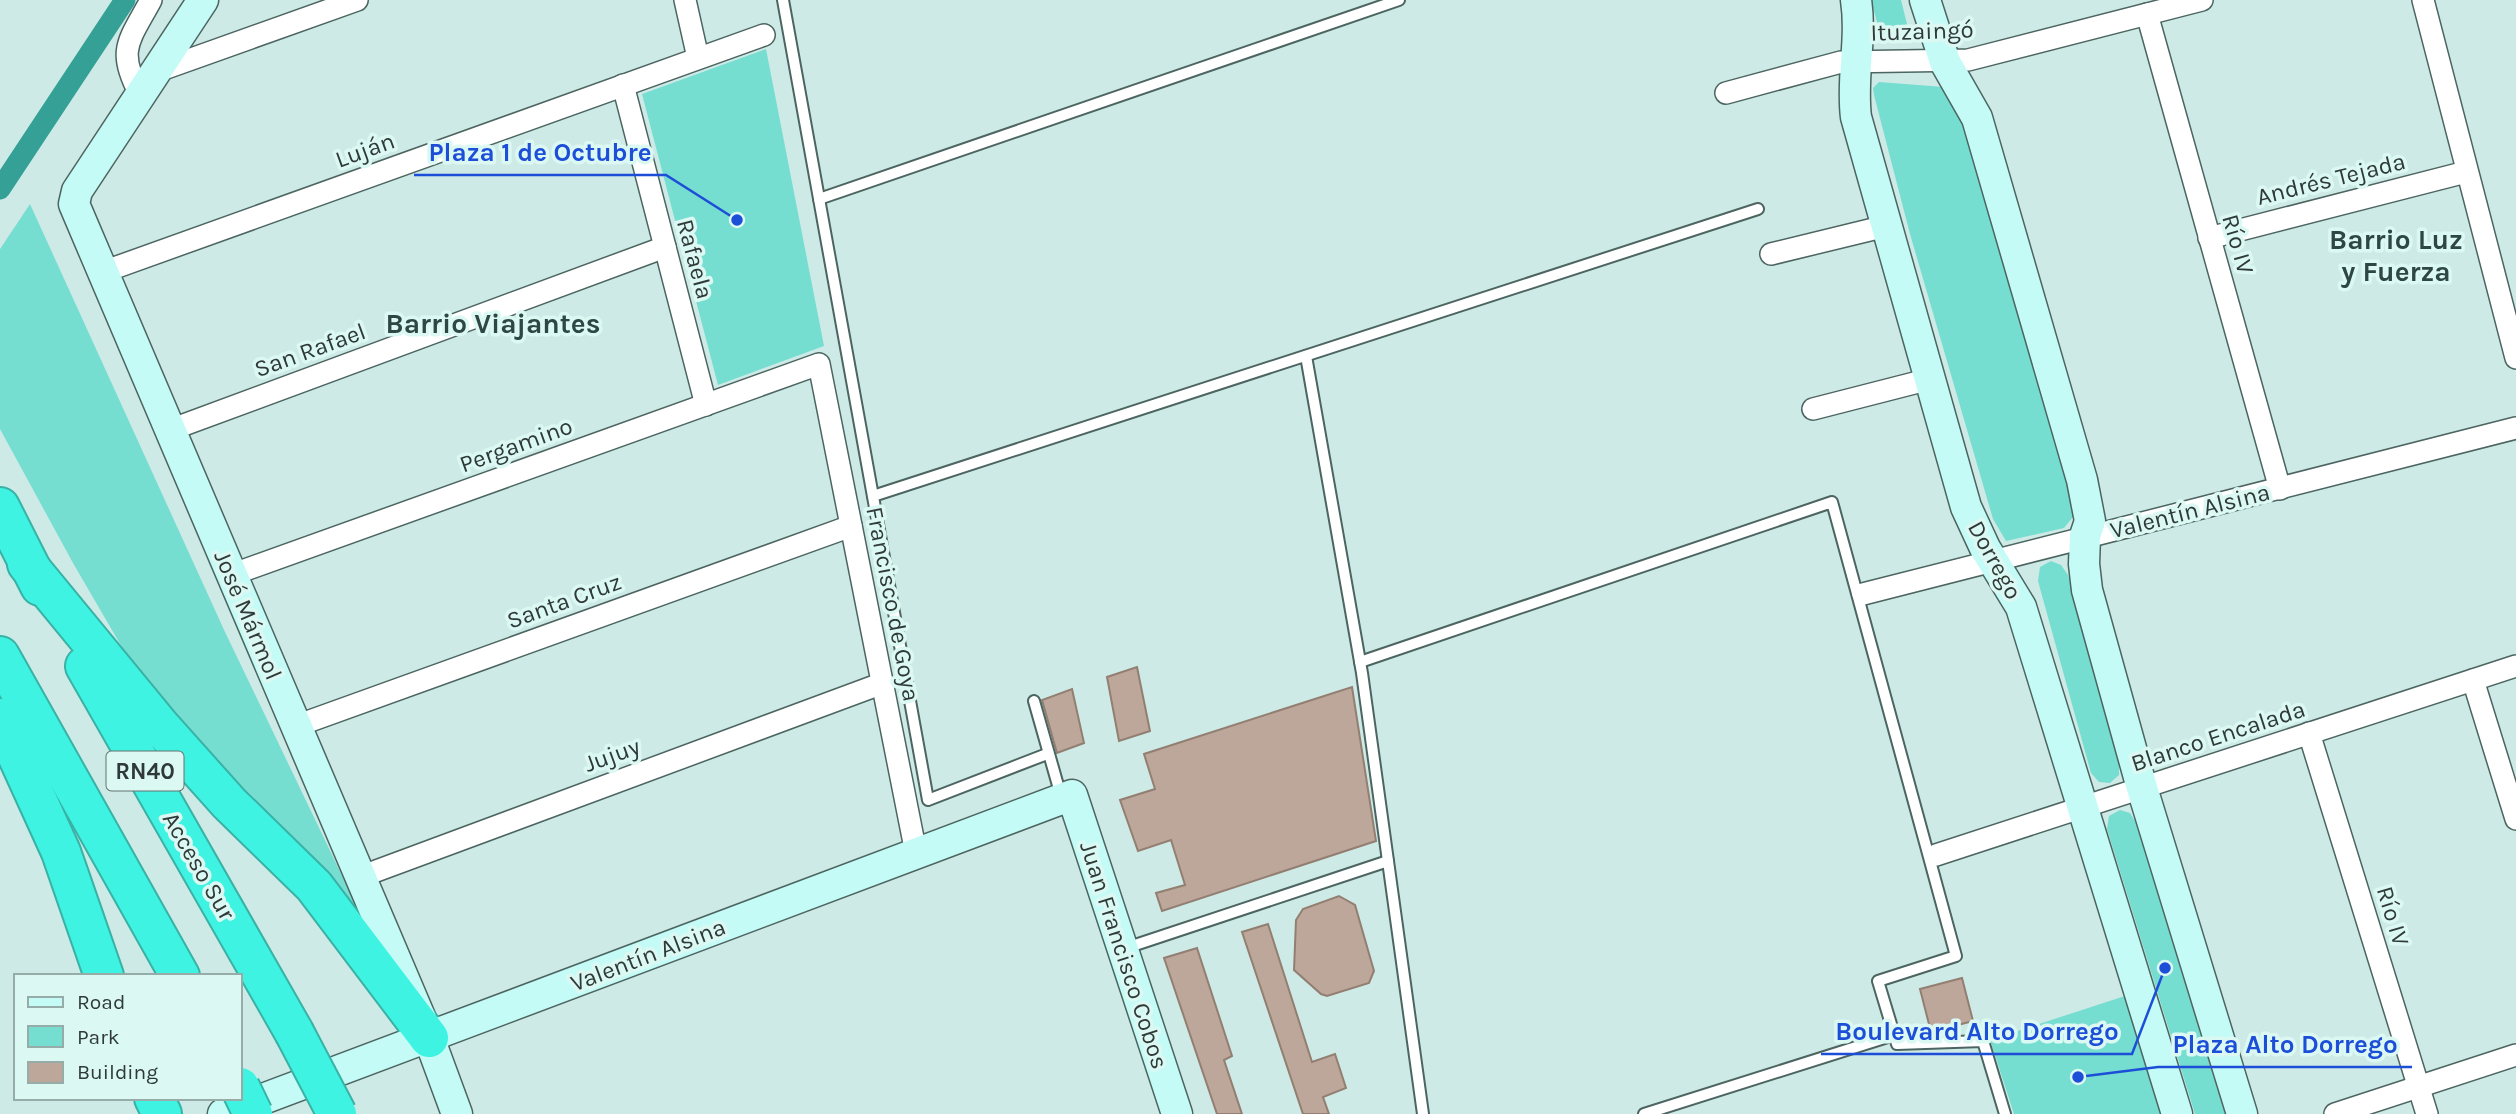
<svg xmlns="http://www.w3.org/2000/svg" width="2516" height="1114" font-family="Karla,sans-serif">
<rect width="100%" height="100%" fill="#ceeae6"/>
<!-- green -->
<g fill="#76ddd1">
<path d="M1871,0h30l6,24 -5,8 -10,5 -12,-4z"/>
<path d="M766,49l58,297 -106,39 -76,-291z"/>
<path d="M1879,82l65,5 20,38 107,371 2,21 -9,11 -58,13 -13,-22 -83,-285 -36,-139 -1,-7z"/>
<path d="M30,204l195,428 147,306 -62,-79 -60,-65 -71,-62 -45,-64 -61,-105 -73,-134v-180z"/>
<path d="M2051,561l10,4 7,10 51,189v11l-9,8 -11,-1 -8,-9 -53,-192 2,-14z"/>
<path d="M2120,810l10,3 6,10 89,291h-30l-88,-285 2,-13z"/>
<path d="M2128,995l37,119h-151l-24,-74z"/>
</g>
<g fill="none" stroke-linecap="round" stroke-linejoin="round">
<!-- canal -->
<path stroke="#34a096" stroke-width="21" d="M0,189l125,-189"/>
</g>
<!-- building -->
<g fill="#bca79a" stroke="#927f72" stroke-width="2">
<path d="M1137,667l13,64 -31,10 -12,-64z"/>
<path d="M1352,687l24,154 -214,70 -6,-18 29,-8 -14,-45 -33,11 -18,-51 35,-11 -11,-35z"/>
<path d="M1072,689l12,54 -27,10 -15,-53z"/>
<path d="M1339,896l16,9 19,66 -5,12 -42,13 -6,-2 -27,-24 2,-50 7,-11z"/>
<path d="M1268,924l44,138 23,-8 11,34 -23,9 6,17h-26l-61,-182z"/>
<path d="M1197,948l35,108 -8,4 18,54h-25l-53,-156z"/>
<path d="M1962,978l11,43 -42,11 -11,-43z"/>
</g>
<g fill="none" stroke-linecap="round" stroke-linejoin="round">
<!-- lane casing -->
<g stroke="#4c6561" stroke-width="14">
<g id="lane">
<path d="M783,0l145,800 119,-46"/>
<path d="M819,199l580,-199"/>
<path d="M1306,356l56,317 61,441"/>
<path d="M873,496l885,-287"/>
<path d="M1360,662l472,-160 124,454 -78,25 19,63 86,-3 22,73"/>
<path d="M1034,701l27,95"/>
<path d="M1126,948l262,-87"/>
<path d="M1644,1114l250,-79"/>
</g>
</g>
<!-- street casing -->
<g stroke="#4c6561" stroke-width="24">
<g id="street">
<path d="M685,0l13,58"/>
<path d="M2423,0l93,358"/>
<path d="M2147,14l133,475"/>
<path d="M155,72l202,-72"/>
<path d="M623,85l83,320"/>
<path d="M1726,93l115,-31 127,-2 234,-60"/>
<path d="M140,94c-24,-44 -11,-53 11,-94"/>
<path d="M2209,238l257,-66"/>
<path d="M1771,254l115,-28"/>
<path d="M103,272l661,-237"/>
<path d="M1813,409l117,-30"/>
<path d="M170,430l495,-183"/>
<path d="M231,575l588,-211 97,489"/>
<path d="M1863,594l653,-166"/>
<path d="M2473,680l43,139"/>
<path d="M296,726l555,-200"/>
<path d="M2309,733l118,381"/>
<path d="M1936,855l580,-189"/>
<path d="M360,877l523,-194"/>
<path d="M2335,1114l181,-59"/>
</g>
</g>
<!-- secondary casing -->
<g stroke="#4c6561" stroke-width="33">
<g id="secondary">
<path d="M203,0l-126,191 -3,13 355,834 28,76"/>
<path d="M1856,0c6,39 -5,78 0,117l110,390 19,41 36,59 156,507"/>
<path d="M1925,0l20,62 32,56 105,362 8,41 -5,15 -1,28 3,26 55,198 100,326"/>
<path d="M223,1114l849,-319 105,319"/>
</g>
</g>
<!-- highway casing -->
<g stroke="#39b2a6" stroke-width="42">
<g id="highway">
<path d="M0,507l40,79"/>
<path d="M27,564l134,163 68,76 85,83 115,152"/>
<path d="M0,656l180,320"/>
<path d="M85,666l209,366"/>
<path d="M0,718l61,134 43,124"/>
<path d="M154,1098l8,16"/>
</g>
</g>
<!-- lane -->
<use href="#lane" stroke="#fff" stroke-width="10"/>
<!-- street -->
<use href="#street" stroke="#fff" stroke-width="21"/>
<!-- secondary -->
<use href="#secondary" stroke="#c5fbf6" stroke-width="30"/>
<!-- highway -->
<use href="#highway" stroke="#3ff3e2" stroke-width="38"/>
<!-- highway-bridge casing -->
<g stroke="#39b2a6" stroke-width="42" stroke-linecap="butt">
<g id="highway-bridge">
<path d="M294,1032l43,82"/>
<path d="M240,1087l13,27"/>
</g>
</g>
<!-- highway-bridge -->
<use href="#highway-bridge" stroke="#3ff3e2" stroke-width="38"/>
</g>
<g text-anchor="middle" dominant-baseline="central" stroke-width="7" stroke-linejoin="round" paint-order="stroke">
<!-- shield labels -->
<rect fill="#dbf8f3" stroke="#637370" stroke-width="2" x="106.5" y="751.5" width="77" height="39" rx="5"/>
<g font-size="23" font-weight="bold" fill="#2f3a38">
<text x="145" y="771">RN40</text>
</g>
<!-- street labels -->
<g font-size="24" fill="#2f3a38" stroke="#dbf8f3">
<text transform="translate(1922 31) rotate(-2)">Ituzaingó</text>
<text transform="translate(365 150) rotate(-20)">Luján</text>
<text transform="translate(2331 179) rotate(-14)">Andrés Tejada</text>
<text transform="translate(2238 244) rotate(74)">Río IV</text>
<text transform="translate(695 259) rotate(75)">Rafaela</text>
<text transform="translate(310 350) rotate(-20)">San Rafael</text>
<text transform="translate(516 445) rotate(-20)">Pergamino</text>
<text transform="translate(2190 511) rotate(-14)">Valentín Alsina</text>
<text transform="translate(1995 560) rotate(61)">Dorrego</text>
<text transform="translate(564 601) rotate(-20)">Santa Cruz</text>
<text transform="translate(893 604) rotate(79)">Francisco de Goya</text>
<text transform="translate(248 615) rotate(67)">José Mármol</text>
<text transform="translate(2218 736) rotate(-18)">Blanco Encalada</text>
<text transform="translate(612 755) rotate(-20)">Jujuy</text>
<text transform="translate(199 866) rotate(60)">Acceso Sur</text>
<text transform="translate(2393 916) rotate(73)">Río IV</text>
<text transform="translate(648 955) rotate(-21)">Valentín Alsina</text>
<text transform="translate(1124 955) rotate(72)">Juan Francisco Cobos</text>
</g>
<!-- quarter labels -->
<g font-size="28" font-weight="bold" fill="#2f4744" stroke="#dbf8f3">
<text x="2396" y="239">Barrio Luz<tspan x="2396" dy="32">y Fuerza</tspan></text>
<text x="493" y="323">Barrio Viajantes</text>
</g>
</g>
<!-- callouts -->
<path fill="none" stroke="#1d4ed8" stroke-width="2.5" d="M737 220L666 175H414M2165 968L2132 1054H1821M2078 1077L2158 1067H2412"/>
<g fill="#1d4ed8" stroke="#dbf8f3" stroke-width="2.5">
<circle cx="737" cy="220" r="7"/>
<circle cx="2165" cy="968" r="7"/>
<circle cx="2078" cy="1077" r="7"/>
</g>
<g font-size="26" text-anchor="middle" font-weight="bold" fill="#1d4ed8" stroke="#dbf8f3" stroke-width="7" stroke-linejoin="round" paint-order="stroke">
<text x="540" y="161">Plaza 1 de Octubre</text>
<text x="1977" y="1040">Boulevard Alto Dorrego</text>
<text x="2285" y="1053">Plaza Alto Dorrego</text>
</g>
<!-- legend -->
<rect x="14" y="974" width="228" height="126" fill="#dbf8f3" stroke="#96aca8" stroke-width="2"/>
<rect x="28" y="997" width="35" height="10" fill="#c5fbf6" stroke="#96aca8" stroke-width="2"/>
<text x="77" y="1009" font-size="21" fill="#2f3a38">Road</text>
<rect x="28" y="1026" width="35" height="21" fill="#76ddd1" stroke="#96aca8" stroke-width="2"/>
<text x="77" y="1044" font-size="21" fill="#2f3a38">Park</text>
<rect x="28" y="1062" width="35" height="21" fill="#bca79a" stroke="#96aca8" stroke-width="2"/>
<text x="77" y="1079" font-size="21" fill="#2f3a38">Building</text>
</svg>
